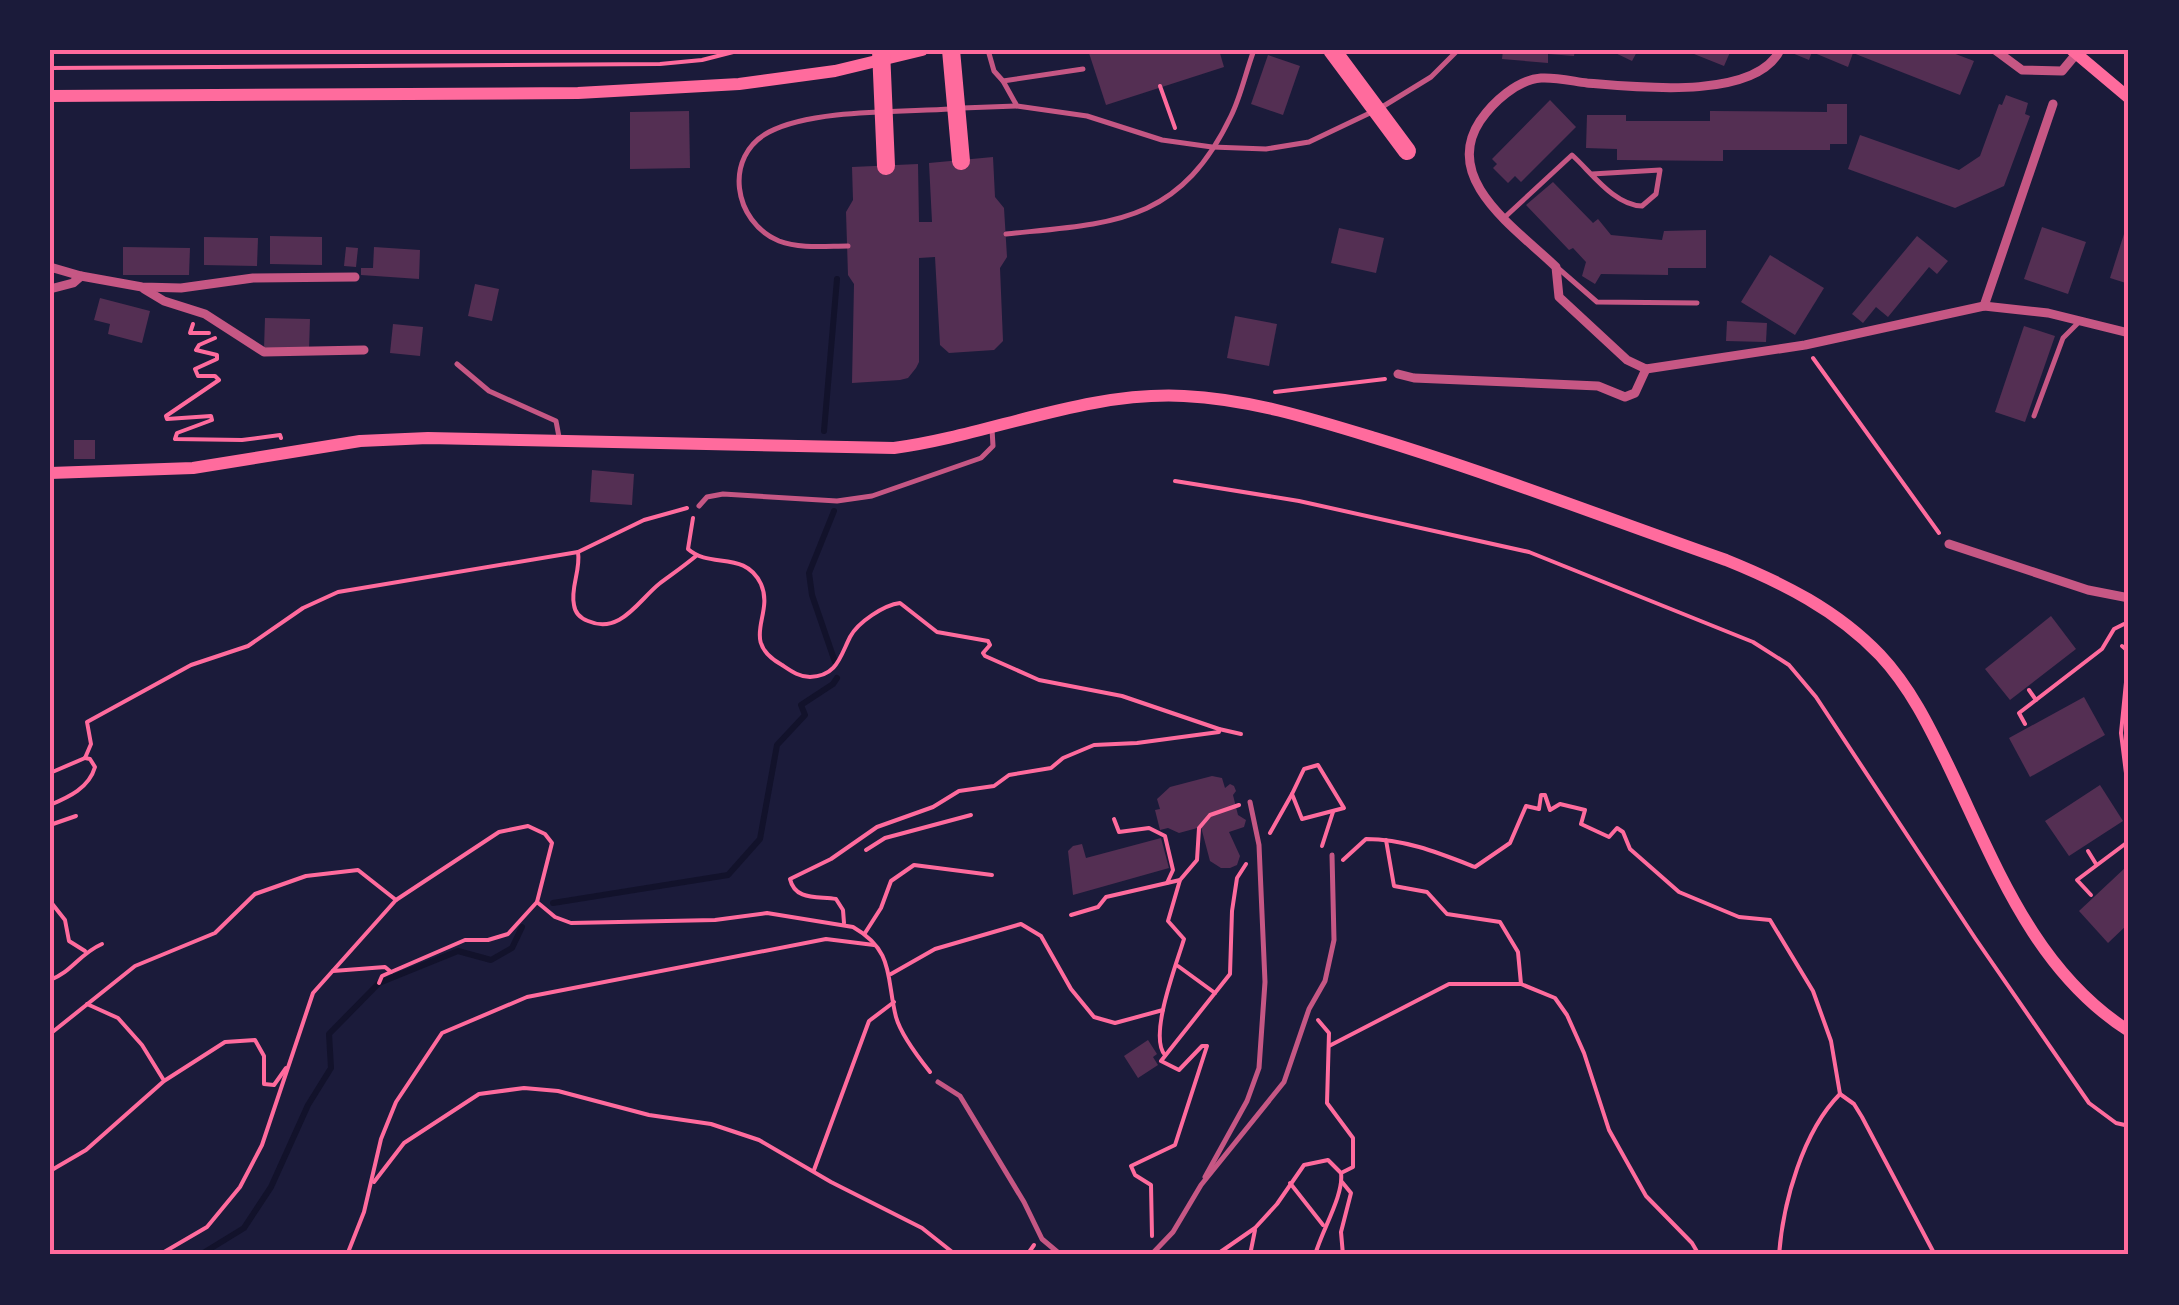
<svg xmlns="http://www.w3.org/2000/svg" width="2179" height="1305" font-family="'Fira Sans',sans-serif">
<rect width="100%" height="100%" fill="#1b1b3a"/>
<!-- water -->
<path fill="#12122b" d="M50,50h527l-527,4z"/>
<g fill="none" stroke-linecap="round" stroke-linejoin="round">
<!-- stream -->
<g stroke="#12122b" stroke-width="6">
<path d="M824,431l13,-152"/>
<path d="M834,511l-25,62 3,22 23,67"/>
<path d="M553,903l175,-28 32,-36 17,-94 28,-30 -4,-10 32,-21 4,-6"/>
<path d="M200,1255l44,-27 27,-41 37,-82 23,-37 -2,-34 50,-51 79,-32 33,9 21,-12 10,-21"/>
</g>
</g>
<!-- building -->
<g fill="#542f53">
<path d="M1088,50h131l5,17 -118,38z"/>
<path d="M1503,50h72l-1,6 -26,-2v9l-46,-4z"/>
<path d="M1609,50h29l-6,11z"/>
<path d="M1684,50h47l-7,16z"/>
<path d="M1793,50h152l29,11 -14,34 -107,-42 -5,14 -36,-15 -3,8 -17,-7z"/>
<path d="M1268,55l32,11 -17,49 -32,-11z"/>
<path d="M2006,95l22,8 -3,11 5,2 -26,70 -49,22 -107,-39 12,-34 99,35 21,-14 19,-52 3,1z"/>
<path d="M1550,100l26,27 -55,55 -6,-6 -7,7 -15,-15 4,-4 -5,-5z"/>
<path d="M1827,104h20v40h-17v6h-107v11l-106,-1v-11l-31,-1 1,-33h39v6h84v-10l117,1z"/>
<path d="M689,111l1,57 -60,1v-57z"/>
<path d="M993,157l2,40 9,11 3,49 -7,11 3,73 -9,9 -45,3 -9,-8 -5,-88 -16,1v104l-3,6 -8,10 -8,2 -48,3 2,-99 -6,-9 -2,-63 7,-12 -1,-33 66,-3 1,58h13l-3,-59z"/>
<path d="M1553,182l40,41 5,-4 13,16 51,5 2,-9 42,-1v38h-38v7l-67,-1 -6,10 -13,-8 4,-14 -13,-14 -4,2 -43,-45z"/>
<path d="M2042,227l44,15 -18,52 -44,-15z"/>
<path d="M1339,228l45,10 -8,35 -45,-10z"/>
<path d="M2124,234l5,1v49l-19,-6z"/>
<path d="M270,236l52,1v28l-52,-1z"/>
<path d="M1917,236l31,25 -11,13 -8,-7 -41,50 -12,-10 -13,16 -11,-9z"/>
<path d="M204,237l54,1 -1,28 -53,-1z"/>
<path d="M123,247l67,1 -1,27h-66z"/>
<path d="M346,247l12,1 -2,19 -12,-1z"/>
<path d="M374,247l46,3 -1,29 -58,-4v-7h12z"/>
<path d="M1770,255l54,33 -29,47 -54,-33z"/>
<path d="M475,284l24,5 -7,32 -24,-5z"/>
<path d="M100,298l50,13 -8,32 -34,-9 2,-10 -16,-4z"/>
<path d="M1235,316l42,8 -8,42 -42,-8z"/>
<path d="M265,318l45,1 -1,31 -45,-1z"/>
<path d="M1727,321l40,2 -1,19 -40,-1z"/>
<path d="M393,324l30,3 -3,29 -30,-3z"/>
<path d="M2024,326l31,10 -30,86 -30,-10z"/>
<rect x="74" y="440" width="21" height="19"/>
<path d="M592,470l42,4 -2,31 -42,-3z"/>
<path d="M2051,616l25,33 -66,51 -25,-31z"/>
<path d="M2084,697l21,38 -75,42 -21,-39z"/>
<path d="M1212,776l10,2 3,10 5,-4 4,2 2,5 -3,4 5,20 8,5 -2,7 -15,5 11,24 -3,9 -7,3h-9l-11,-7 -9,-34 -22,6 -11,-5 -8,2 -5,-20 5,-1 -3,-10 13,-12z"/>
<path d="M2100,785l23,36 -54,35 -24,-35z"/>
<path d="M1161,838l8,30 -96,27 -5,-44 5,-5 9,-2 4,14z"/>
<path d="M2126,867l3,3v53l-21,20 -29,-32z"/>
<path d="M1148,1040l9,14 -4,3 5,8 -20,13 -14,-22z"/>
</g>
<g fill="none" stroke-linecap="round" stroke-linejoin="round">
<!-- path -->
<g stroke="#ff6b9d" stroke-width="4">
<path d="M50,68l610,-4 42,-4 39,-10"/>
<path d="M1160,86l15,42"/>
<path d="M193,324l-3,9h19"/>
<path d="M215,338l-16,7 -3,5 21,5v4l-22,10 3,7h17l4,4 -53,36 1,3 44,-3 1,4 -35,13 -2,6 67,1 38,-5 1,3"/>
<path d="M1813,358l126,175"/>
<path d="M1275,392l110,-13"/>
<path d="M1175,481l124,20 230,51 224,90 36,23 27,32 159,241 114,165 27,20 13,3"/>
<path d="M693,518l-5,31c22,20 57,1 73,35 14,32 -23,56 21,81 9,6 17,12 28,12 27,-1 30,-20 40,-40 8,-15 34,-32 50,-34l37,29 51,9 2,4 -7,8 2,3 54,24 83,16 97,33v3l-82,11 -43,2 -31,13 -12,10 -42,7 -15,11 -35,5 -26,16 -56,20 -46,32 -41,20c5,22 28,17 46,20l7,11 1,13"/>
<path d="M578,552c3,18 -8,36 -4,53 1,8 6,13 14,16 32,14 50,-20 71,-37 12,-9 25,-18 37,-28"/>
<path d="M2122,646l7,6 -8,81 8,64"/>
<path d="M2029,690l7,10"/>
<path d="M2025,724l-6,-11 83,-64 12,-20 10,-5"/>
<path d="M1219,729l22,5"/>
<path d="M85,758l6,-14 -4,-22 104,-57 57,-19 55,-38 35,-16 240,-40 66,-32 43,-12"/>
<path d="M1318,765l26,43 -42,11 -10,-25 12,-25z"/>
<path d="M50,773l35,-15"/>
<path d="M50,805c19,-8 39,-17 45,-38l-5,-8 -5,-1"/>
<path d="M1114,819l5,13 30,-4 16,8 8,34 -6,13 13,-3"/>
<path d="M50,825l26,-9"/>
<path d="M1270,833l22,-39"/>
<path d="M1386,840l8,46 33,6 20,22 53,8 18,30 3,32"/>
<path d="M1322,846l11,-34"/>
<path d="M866,850l19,-12 86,-23"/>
<path d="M2088,851l8,13"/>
<path d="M1343,860l23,-21c39,0 73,14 109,28l35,-24 16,-37 13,3 2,-14h4l5,15 10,-6 25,6 -4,14 28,13 8,-9 6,4 7,17 49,43 60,25 31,3 43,71 18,50 9,53"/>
<path d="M2091,895l-14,-15 52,-39"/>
<path d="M50,901l15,19 4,21 16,10"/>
<path d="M1071,915l27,-8 8,-10 61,-14"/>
<path d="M865,933l16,-25 10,-27 23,-16 78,10"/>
<path d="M1178,966l37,27"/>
<path d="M333,971l52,-4 6,5 74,-32h23l20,-6 29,-32"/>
<path d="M891,974l44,-25 86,-25 20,12 30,53 23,28 21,6 48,-13"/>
<path d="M50,980c22,-8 29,-26 52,-36"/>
<path d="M379,983l3,-7 9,-4"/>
<path d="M87,1004l31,14 24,27 21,34"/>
<path d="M1318,1020l11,13 -2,70 26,35v29l-10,5"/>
<path d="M50,1034l85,-68 80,-33 40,-39 51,-18 52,-6 38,30"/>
<path d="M1329,1046l120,-62h72l34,14 12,17 17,38 25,77 37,66 46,47 7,12"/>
<path d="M1165,1055c-17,-19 12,-92 19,-116l-16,-18 12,-41 17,-20 2,-32 11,-13 29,-10"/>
<path d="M1840,1094l14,10 8,13 73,138"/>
<path d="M814,1170l55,-149 25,-19"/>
<path d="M50,1171l36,-21 78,-69 61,-39 30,-2 9,16v28l10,1 12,-17"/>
<path d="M374,1182l30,-39 75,-49 45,-6 34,3 91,24 62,9 48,16 72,42 91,46 34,27"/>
<path d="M1342,1182l9,11 -10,39 2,23"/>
<path d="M1290,1183l33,42"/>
<path d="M1152,1236l-1,-51 -16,-10 -4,-9 44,-21 32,-99h-5l-23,24 -18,-9 69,-87 2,-63 5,-33 9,-14"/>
<path d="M159,1255l48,-28 33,-40 22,-42 51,-152 83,-93 103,-68 29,-6 17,8 7,9 -15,59 18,15 16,6 144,-3 52,-7 86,14c42,24 33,51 43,90 5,18 22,40 34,55"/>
<path d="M347,1255l17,-43 17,-73 15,-37 46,-69 85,-36 299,-58 48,6"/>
<path d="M1027,1255l7,-10"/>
<path d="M1216,1255l39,-27 22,-24 27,-39 24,-5 13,13c3,22 -19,57 -26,82"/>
<path d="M1250,1255l5,-25"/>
<path d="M1779,1255c4,-53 24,-124 61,-161"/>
</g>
<!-- service -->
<g stroke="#c65784" stroke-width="5">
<path d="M988,50l6,21 9,10 80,-12"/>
<path d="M1003,81l14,25 70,10 75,24 50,7 54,2 43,-7 63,-30"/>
<path d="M1382,107l49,-30 27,-27"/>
<path d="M962,108l54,-2"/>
<path d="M1505,217l67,-62c20,18 42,50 70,51l14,-12 4,-24 -68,4"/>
<path d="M1006,234c105,-11 173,-9 225,-118 10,-20 15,-45 23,-66"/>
<path d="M848,246c-22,0 -48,3 -69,-5 -46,-19 -56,-85 -10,-109 43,-23 132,-20 182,-23"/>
<path d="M1559,269l38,33 100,1"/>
<path d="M457,364l32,27 67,30 3,16"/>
<path d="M2034,416l29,-78 16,-16"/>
<path d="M699,506l8,-9 16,-3 114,7 35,-5 109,-38 12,-12 -1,-17"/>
<path d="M2128,1073l1,1"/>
<path d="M938,1082l22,14 64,106 18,37 19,16"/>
<path d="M1205,1177l42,-76 12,-33 6,-86 -6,-137 -9,-43"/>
<path d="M1151,1255l22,-23 28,-47 83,-103 25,-73 16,-28 9,-41 -2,-85"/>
</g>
<!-- minor -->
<g stroke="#c65784" stroke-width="9">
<path d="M1995,50l27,20 40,1 15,-18"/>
<path d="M50,267l31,9 -8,7 -23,6"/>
<path d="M81,276l61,11 39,1 72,-10 102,-1"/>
<path d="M144,289l20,12 41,13 59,38 100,-2"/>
<path d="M1984,306l69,-202"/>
<path d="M1646,369l-19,-9 -68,-63 -3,-30c-39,-38 -115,-87 -76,-146 13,-19 37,-41 61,-43 14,-1 31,3 46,5 48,4 168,18 193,-33"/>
<path d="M1646,369l159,-24 179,-39 64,7 81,20"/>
<path d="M1398,374l16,4 184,8 27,11 10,-4 11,-24"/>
<path d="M1949,544l139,46 41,8"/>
</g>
<!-- secondary -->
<g stroke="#ff6b9d" stroke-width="12">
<path d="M2072,50l57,48"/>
<path d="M50,96l528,-3 161,-9 96,-13 87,-21"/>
<path d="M50,473l143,-5 167,-27 68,-3 466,10c96,-13 191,-57 290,-52 65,3 129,23 191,42 118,36 234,81 351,122 57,23 111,50 154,95 30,32 49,71 68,110 47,97 85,205 181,266"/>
</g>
<!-- motorway -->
<g stroke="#ff6b9d" stroke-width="18">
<path d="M881,50l5,116"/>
<path d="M951,50l10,111"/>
<path d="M1332,50l75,101"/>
</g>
</g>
<!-- border -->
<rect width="2179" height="1305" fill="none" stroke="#1b1b3a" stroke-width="105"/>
<rect x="52" y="52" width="2074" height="1200" fill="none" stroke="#ff6b9d" stroke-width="4"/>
</svg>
